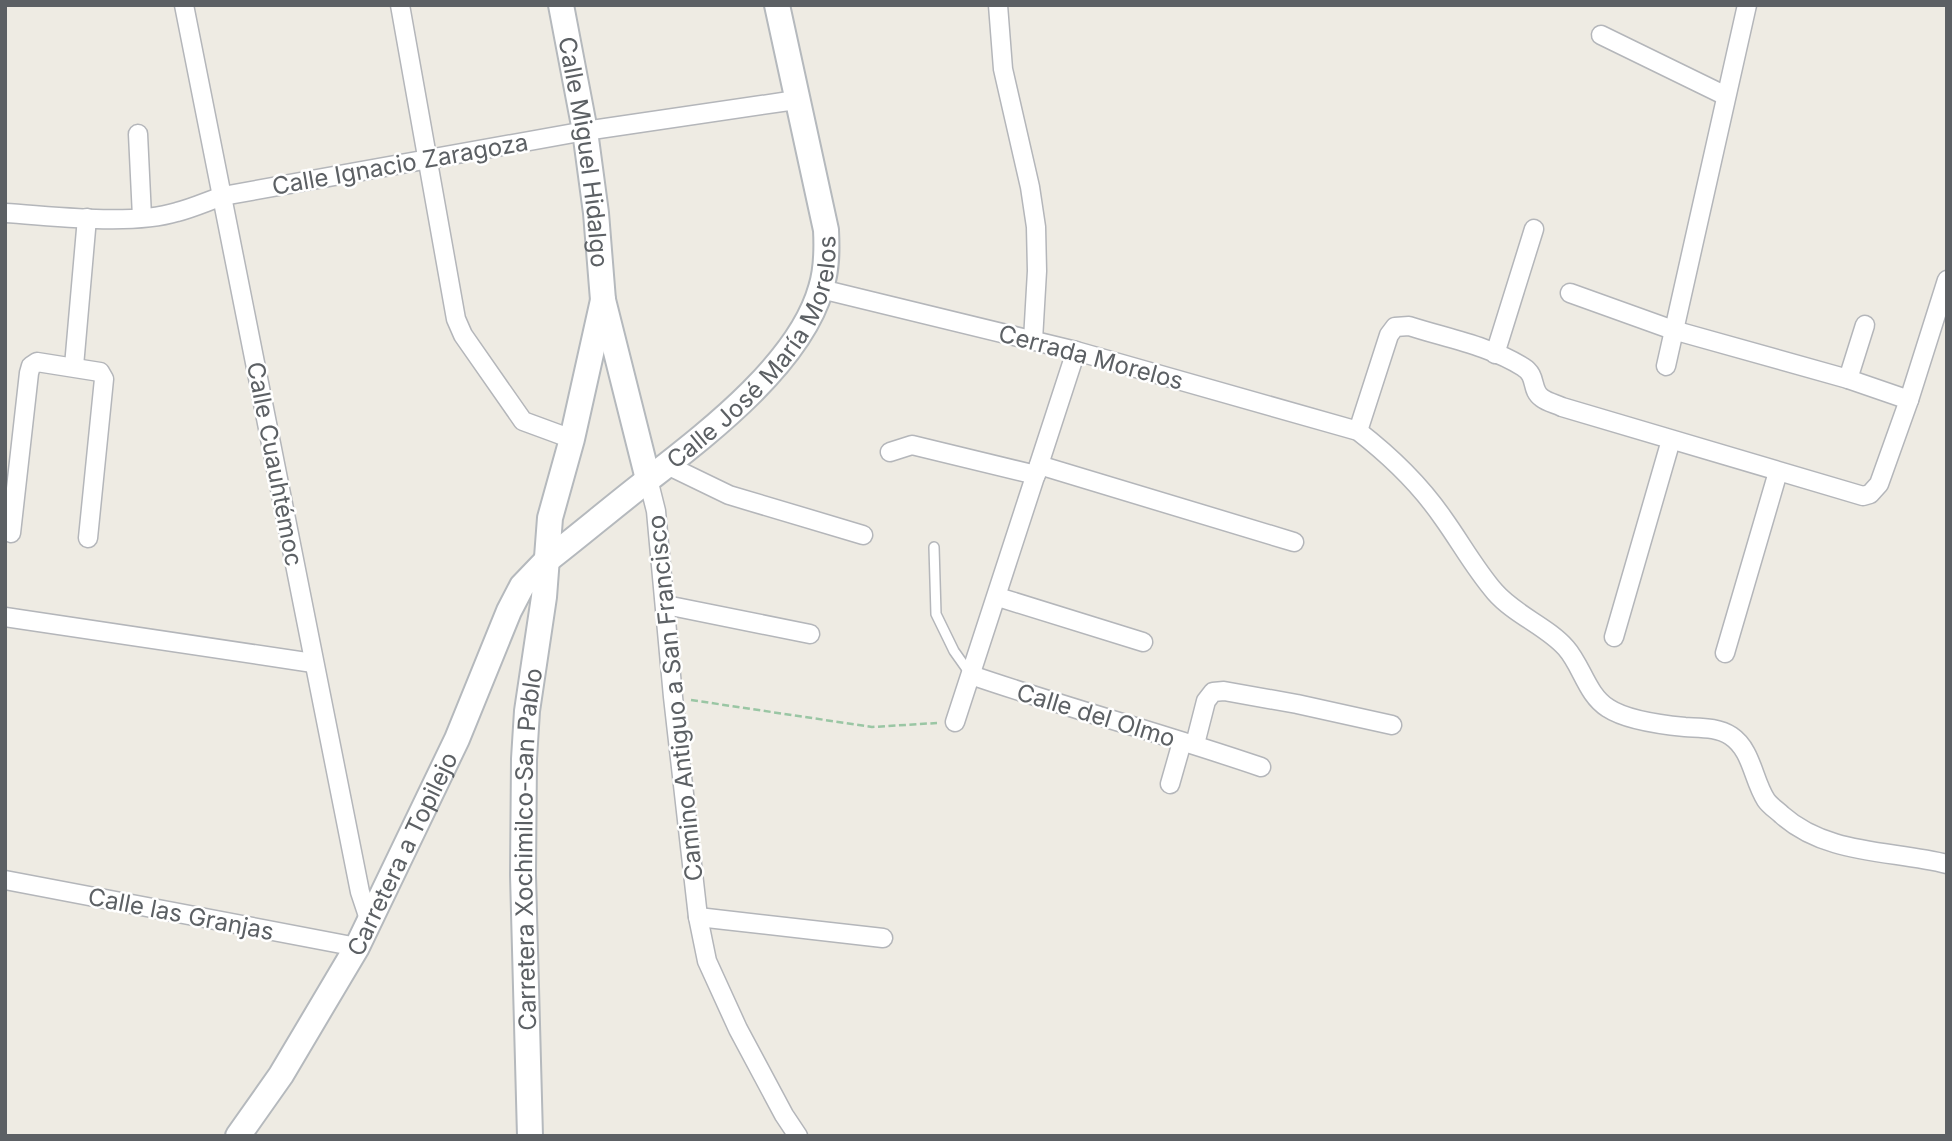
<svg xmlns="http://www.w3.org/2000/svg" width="1952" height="1141" font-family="Inter,sans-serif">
<rect width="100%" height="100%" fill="#eeebe3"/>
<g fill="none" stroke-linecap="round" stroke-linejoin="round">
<!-- lane casing -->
<g stroke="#b4b6ba" stroke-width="12">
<path id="lane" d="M934,547l2,67 18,37 17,24"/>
</g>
<!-- street casing -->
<g stroke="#b4b6ba" stroke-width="21">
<g id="street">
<path d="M184,5l176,887 10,30"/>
<path d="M400,5l56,314 7,16 60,86 49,18"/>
<path d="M998,5l5,64 27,118 6,40 1,44 -4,69"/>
<path d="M1601,35l125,61"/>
<path d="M138,134l4,83"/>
<path d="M5,213c50,3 126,13 172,-1 16,-4 31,-11 46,-16l362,-65 211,-31"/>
<path d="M821,289l255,62 282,80c31,24 63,55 85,87 18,25 32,51 52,74 20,23 53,35 71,56 16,18 21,47 42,60 18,12 56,17 77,19 15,1 33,0 46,9 21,14 22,44 35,64 4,6 11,10 16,15 45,40 109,35 165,49"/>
<path d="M1570,293l103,37 175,49 61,21"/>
<path d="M1495,354l39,-125"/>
<path d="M74,366l13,-148"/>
<path d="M1666,366l81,-361"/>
<path d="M1848,379l17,-54"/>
<path d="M1358,431l31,-96 6,-8 14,-1c37,12 81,20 114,41 15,9 7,23 19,31 5,4 14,6 20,9l301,89 7,-2 9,-10 30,-84 38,-120"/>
<path d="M890,452l22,-7 124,30"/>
<path d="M667,465l62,30 134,40"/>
<path d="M1039,465l255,77"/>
<path d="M648,479l8,32 17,186 25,220 9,44 31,68 46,86 14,21"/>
<path d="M11,533l18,-160 2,-7 6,-4 63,10 4,7 -16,159"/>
<path d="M998,597l145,45"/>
<path d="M666,605l144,29"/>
<path d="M5,617l308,46"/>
<path d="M1614,637l57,-197"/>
<path d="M1725,653l53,-181"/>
<path d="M971,675c96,33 194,59 290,92"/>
<path d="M955,722l121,-371"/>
<path d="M1195,744l11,-43 7,-9 11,-1 73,13 95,21"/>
<path d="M1170,784l12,-42"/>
<path d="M5,880l352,67"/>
<path d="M698,917l185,21"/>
</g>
</g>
<!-- secondary casing -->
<g stroke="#b5b9bd" stroke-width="28">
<g id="secondary">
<path id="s1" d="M561,5l24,126 11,82 7,87 45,179"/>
<path id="s2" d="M238,1136l43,-61 76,-128 100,-208 52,-128 13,-25 23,-24c35,-27 69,-56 104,-83 59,-46 151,-116 172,-191 6,-19 6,-38 5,-58l-49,-225"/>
<path id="s3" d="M530,1136l-7,-261 1,-116 3,-48 17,-114 6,-79 22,-79 31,-139"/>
</g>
</g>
<!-- path -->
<path stroke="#9ac6a4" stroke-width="2.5" stroke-dasharray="7 3.5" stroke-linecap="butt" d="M691,700l181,27 65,-4"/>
<!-- lane -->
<use href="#lane" stroke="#fff" stroke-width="9"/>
<!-- street -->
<use href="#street" stroke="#fff" stroke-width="18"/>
<!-- secondary -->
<use href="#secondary" stroke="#fff" stroke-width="24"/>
</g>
<g text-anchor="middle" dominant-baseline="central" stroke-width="5" stroke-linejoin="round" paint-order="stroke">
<!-- street labels -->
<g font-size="24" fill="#5c6064" stroke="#fff">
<text stroke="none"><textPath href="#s1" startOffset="149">Calle Miguel Hidalgo</textPath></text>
<text transform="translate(400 164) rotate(-10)">Calle Ignacio Zaragoza</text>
<text stroke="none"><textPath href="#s2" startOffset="957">Calle José María Morelos</textPath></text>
<text transform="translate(1091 357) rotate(15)">Cerrada Morelos</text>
<text transform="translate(275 464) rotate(79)">Calle Cuauhtémoc</text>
<text transform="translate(675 698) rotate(-96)">Camino Antiguo a San Francisco</text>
<text transform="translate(1096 715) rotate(17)">Calle del Olmo</text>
<text stroke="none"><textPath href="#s3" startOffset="287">Carretera Xochimilco-San Pablo</textPath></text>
<text stroke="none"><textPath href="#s2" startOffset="327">Carretera a Topilejo</textPath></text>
<text transform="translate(181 914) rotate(11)">Calle las Granjas</text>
</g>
</g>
<!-- border -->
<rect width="1952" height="1141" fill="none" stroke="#5c6064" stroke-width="14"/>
</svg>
